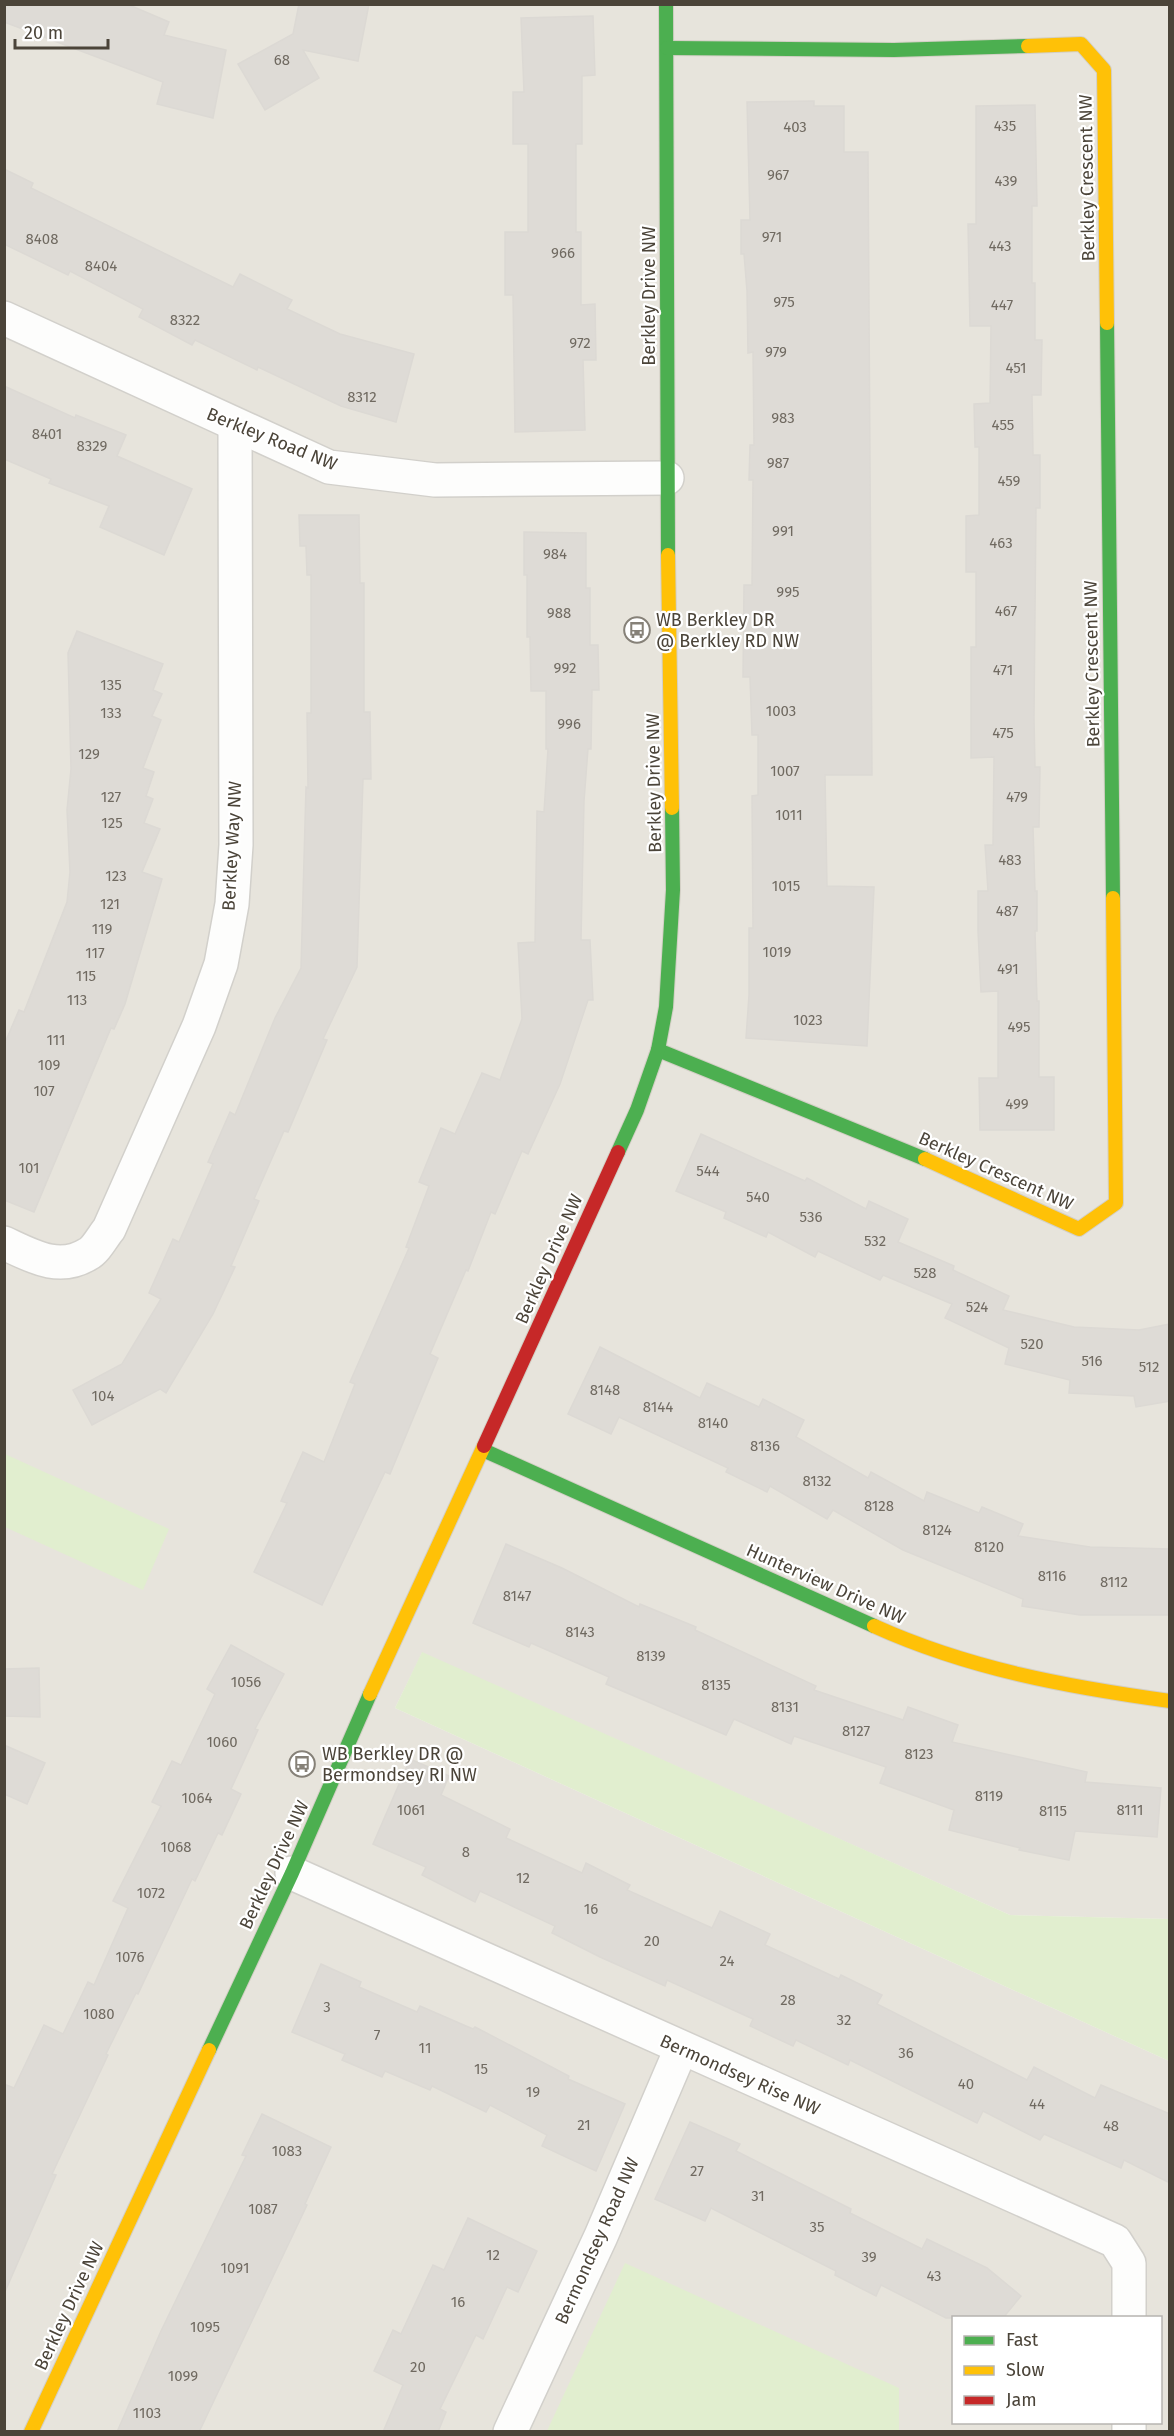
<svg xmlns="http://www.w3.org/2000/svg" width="1174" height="2436" font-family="'Fira Sans',sans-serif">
<rect width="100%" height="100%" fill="#f4f2ee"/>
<!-- residential -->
<path fill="#e7e4dc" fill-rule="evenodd" d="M5,5h1164v1914l-159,-4 -588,-262 -27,55 774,353v370l-1164,1zM954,2318h206v104h-206z"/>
<!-- green -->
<g fill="#e1eecf">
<path d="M5,1454l164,75 -26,61 -138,-63z"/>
<path d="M422,1652l588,263 159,4v142l-774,-353z"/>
<path d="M625,2263l274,125v43h-352z"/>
</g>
<!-- building -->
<g fill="#dedbd6" stroke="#dcd9d4" stroke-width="1.5">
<path d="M4,4h123l42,18 -5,13 62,15 -13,68 -56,-14 6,-22 -159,-60z"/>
<path d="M299,4h70l-11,57 -55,-11 16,28 -54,32 -27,-46 55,-30z"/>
<path d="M593,16l2,59 -13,1v68h-6v88h5v73l14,-1 1,56h-13l2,70 -70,2 -2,-137h-8v-63h23v-88h-15v-52h11l-3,-74z"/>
<path d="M814,101v5h30v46h24l4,623h-47l2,111 47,1 -7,159 -121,-8 3,-43v-67h4l-1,-132 6,-1v-60h-6l-2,-58h-7l1,-92h8l1,-105h-4l1,-35h4l-1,-93 -5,1 -1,-62 -3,-37h-3v-34h9l-3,-118z"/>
<path d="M1035,105l2,101h-5v77h3v57h7l-1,55h-9l1,60h7v53h-4l-2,210 1,49h5l-1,60h-6l2,64h2v40h-2l2,70h2v76h15v53h-74l-1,-52h19v-87l-17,1 -3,-61v-40h10l-3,-46h8l1,-88 -23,1v-111h5v-75h-10v-56l13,-1v-68h-4l-1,-43 16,-1 1,-77h-21l-2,-102h8v-118z"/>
<path d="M4,169l29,14 -2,5 202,99 7,-13 52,26 -5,9 53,25 74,20 -18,68 -55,-16 -83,-39 -1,3 -62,-30 -3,5 -53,-28 4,-8 -73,-38 -2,4 -64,-31z"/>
<path d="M4,386l71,32 1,-3 50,20 -9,21 75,33 -28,66 -64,-28 9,-21 -60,-23 2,-4 -47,-20z"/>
<path d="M299,515h60l1,68h4v129h6l1,67h-8l-6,188 -34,72 4,1 -39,92 -4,-1 -30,68 5,2 -28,65 4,1 -22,47 -47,79 -6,-4 -68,36 -19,-35 49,-26 39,-65 -12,-6 24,-54 6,3 34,-78 -5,-2 22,-50 5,3 40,-97 26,-50 5,-181 2,1 -1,-75h4v-138h-4l-1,-29h-6z"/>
<path d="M524,532l62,1v55h4v57h8l1,45h-7l-1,59h-3l-4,52 -3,139h9l3,60h-5l-28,84 -32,70 -6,-3 -27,63 -4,-2 -23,59 -2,-1 -36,84 8,4 -48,116 -5,-2 -63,133 -68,-33 33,-69 -6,-2 22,-49 21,10 31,-78 -5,-2 59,-134 -3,-1 23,-61 -10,-4 22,-54 14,6 27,-61 18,7 22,-61 -4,-76 17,-1 2,-131 7,1 4,-63h-2v-58h-15l-1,-54h-3v-62h-3z"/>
<path d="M77,631l86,33 -10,26 9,4 -10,22 9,4 -18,48 11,4 -8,24 7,3 -9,24 16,6 -18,43 20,7 -37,125 -11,25 -3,-1 -77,184 -30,-12v-155l15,-35 5,2 43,-110 3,-30 -3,-62 4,-41 -3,-116z"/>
<path d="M701,1134l104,47 2,-3 59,31 3,-8 39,18 -10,23 56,24 -1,4 56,26 -6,14 71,17 65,3 31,-6v77l-34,6 -2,-11 -65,-3 1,-13 -65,-16 4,-16 -64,-30 7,-14 -69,-29 -3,5 -62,-29 -3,6 -47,-25 -2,5 -42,-19 2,-6 -50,-21z"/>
<path d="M600,1347l100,51 7,-15 52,24 4,-8 41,21 -8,17 72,41 3,-6 53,29 3,-9 52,21 3,-6 41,17 -5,12 72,11 80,2v66h-90l-58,-9 1,-7 -120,-49 -70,-40 -6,9 -57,-33 -3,6 -41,-20 2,-4 -109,-51 -8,17 -43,-20z"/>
<path d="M506,1544l56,24 77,39 1,-3 56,23 -1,3 121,56 -2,4 89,30 5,-13 50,18 -6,17 135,30 -2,10 76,6 -4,49 -82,-6 -6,29 -50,-10 1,-2 -71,-18 5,-20 -74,-27 6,-16 -92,-31 -3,8 -57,-25 -8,16 -120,-51 3,-7 -78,-34 -2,4 -56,-24z"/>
<path d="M231,1645l53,29 -29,55 3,1 -27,59 10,5 -19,41 -4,-2 -23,48 -3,-2 -54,115 -2,-1 -30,61 2,1 -56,119 4,1 -52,119v-210l10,4 30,-63 19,9 25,-52 6,3 34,-77 -15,-7 48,-95 -9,-4 20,-41 9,4 34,-71 -8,-5z"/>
<path d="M39,1668l1,49 -36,-1v-47z"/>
<path d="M4,1745l41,18 -18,41 -23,-10z"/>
<path d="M410,1759l39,17 -8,19 69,34 -4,9 76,35 4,-10 44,22 -3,5 85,38 8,-17 50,23 -5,11 74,34 2,-4 41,20 -5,9 150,76 7,-13 61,31 6,-13 69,29v69l-46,-23 -3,8 -77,-34 -4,6 -57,-29 -6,12 -127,-63 -2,5 -52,-25 -3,6 -43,-20 3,-7 -86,-39 -2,6 -65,-29 -48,-24 3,-7 -75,-35 -5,11 -53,-27 4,-8 -53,-23z"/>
<path d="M321,1964l40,18 -2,5 58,25 3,-6 53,23 2,-2 94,49 -1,3 57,25 -29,67 -54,-25 5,-11 -57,-30 -4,7 -54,-26 -2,4 -45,-19 -3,6 -40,-17 3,-6 -53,-22z"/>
<path d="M262,2114l69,33 -26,57 2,1 -108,227h-82l44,-101 85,-175 -4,-1z"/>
<path d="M690,2122l50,22 -4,7 115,58 -1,4 72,36 5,-10 60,29 34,28 -18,22h-57l-65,-33 -5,11 -41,-21 1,-4 -125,-63 -6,13 -50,-22z"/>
<path d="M468,2218l69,33 -19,41 -11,-5 -24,52 -7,-4 -36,74 6,3 -8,20h-55l20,-47 -29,-14 19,-41 8,4 32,-69 11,5z"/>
</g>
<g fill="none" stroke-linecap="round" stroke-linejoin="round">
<!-- street casing -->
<g stroke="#d2d0cb" stroke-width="36">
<g id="street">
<path d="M4,318l325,149 106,13 232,-2"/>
<path d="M4,1243c28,13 55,29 84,11 8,-4 15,-18 21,-25l90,-203 22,-62 11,-60 4,-59 -1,-420"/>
<path d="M292,1873l823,368 14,22v55"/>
<path d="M1129,2422v10"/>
<path d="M510,2432l91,-196 80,-187"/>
</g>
</g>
<!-- fast casing -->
<g stroke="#d3cfc5" stroke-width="16">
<g id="fast">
<path d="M666,4l2,551"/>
<path d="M667,48l227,2 134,-4"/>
<path d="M1107,323l6,575"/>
<path d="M658,1050l267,109"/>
<path d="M618,1152l19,-42 21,-60 8,-43 7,-117 -1,-82"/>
<path d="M483,1450l391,176"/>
<path d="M209,2050l83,-177 78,-179"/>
</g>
</g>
<!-- slow casing -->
<g stroke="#d3cfc5" stroke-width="16">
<g id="slow">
<path d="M1028,46l53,-2 23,26 3,253"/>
<path d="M668,555l4,253"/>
<path d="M925,1159l154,70 37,-26 -3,-305"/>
<path d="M874,1626c95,43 194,61 296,75"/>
<path d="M370,1694l114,-248"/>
<path d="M31,2432l178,-382"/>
</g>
</g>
<!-- jam casing -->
<g stroke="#d3cfc5" stroke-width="16">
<path id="jam" d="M484,1446l134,-294"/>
</g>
<!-- street -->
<use href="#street" stroke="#fdfdfc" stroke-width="33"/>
<!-- fast -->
<use href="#fast" stroke="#4caf50" stroke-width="14"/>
<!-- slow -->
<use href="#slow" stroke="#ffc107" stroke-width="14"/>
<!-- jam -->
<use href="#jam" stroke="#c62828" stroke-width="14"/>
</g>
<!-- icons -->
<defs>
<g id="bus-ring" transform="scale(1.35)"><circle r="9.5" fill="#fff" stroke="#868178" stroke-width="1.5"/><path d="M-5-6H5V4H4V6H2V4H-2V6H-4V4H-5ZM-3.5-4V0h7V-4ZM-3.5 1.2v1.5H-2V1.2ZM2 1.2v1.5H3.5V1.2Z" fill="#868178"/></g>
</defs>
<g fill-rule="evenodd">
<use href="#bus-ring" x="637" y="630"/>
<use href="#bus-ring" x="302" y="1764"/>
</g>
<g text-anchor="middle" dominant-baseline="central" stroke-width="4.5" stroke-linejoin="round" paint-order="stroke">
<!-- number labels -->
<g font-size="15" fill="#706a61">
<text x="282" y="60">68</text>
<text x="1005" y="126">435</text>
<text x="795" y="127">403</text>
<text x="778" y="175">967</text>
<text x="1006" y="181">439</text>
<text x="772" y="237">971</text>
<text x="42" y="239">8408</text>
<text x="1000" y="246">443</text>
<text x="563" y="253">966</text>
<text x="101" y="266">8404</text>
<text x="784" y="302">975</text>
<text x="1002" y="305">447</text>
<text x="185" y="320">8322</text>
<text x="580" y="343">972</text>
<text x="776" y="352">979</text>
<text x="1016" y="368">451</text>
<text x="362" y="397">8312</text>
<text x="783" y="418">983</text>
<text x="1003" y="425">455</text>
<text x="47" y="434">8401</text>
<text x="92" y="446">8329</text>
<text x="778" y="463">987</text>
<text x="1009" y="481">459</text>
<text x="783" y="531">991</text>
<text x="1001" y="543">463</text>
<text x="555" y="554">984</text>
<text x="788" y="592">995</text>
<text x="1006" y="611">467</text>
<text x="559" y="613">988</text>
<text x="565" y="668">992</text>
<text x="1003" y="670">471</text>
<text x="111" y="685">135</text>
<text x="781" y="711">1003</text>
<text x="111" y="713">133</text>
<text x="569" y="724">996</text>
<text x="1003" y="733">475</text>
<text x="89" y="754">129</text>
<text x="785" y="771">1007</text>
<text x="111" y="797">127</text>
<text x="1017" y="797">479</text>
<text x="789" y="815">1011</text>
<text x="112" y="823">125</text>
<text x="1010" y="860">483</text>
<text x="116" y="876">123</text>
<text x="786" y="886">1015</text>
<text x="110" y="904">121</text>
<text x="1007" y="911">487</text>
<text x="102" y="929">119</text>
<text x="777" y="952">1019</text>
<text x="95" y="953">117</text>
<text x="1008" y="969">491</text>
<text x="86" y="976">115</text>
<text x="77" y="1000">113</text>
<text x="808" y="1020">1023</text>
<text x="1019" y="1027">495</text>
<text x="56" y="1040">111</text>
<text x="49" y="1065">109</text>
<text x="44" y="1091">107</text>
<text x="1017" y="1104">499</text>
<text x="29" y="1168">101</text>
<text x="708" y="1171">544</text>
<text x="758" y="1197">540</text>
<text x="811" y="1217">536</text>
<text x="875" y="1241">532</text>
<text x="925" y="1273">528</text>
<text x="977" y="1307">524</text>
<text x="1032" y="1344">520</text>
<text x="1092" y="1361">516</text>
<text x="1149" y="1367">512</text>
<text x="605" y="1390">8148</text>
<text x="103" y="1396">104</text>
<text x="658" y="1407">8144</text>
<text x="713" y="1423">8140</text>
<text x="765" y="1446">8136</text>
<text x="817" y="1481">8132</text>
<text x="879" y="1506">8128</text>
<text x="937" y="1530">8124</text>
<text x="989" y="1547">8120</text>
<text x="1052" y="1576">8116</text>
<text x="1114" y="1582">8112</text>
<text x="517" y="1596">8147</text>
<text x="580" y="1632">8143</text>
<text x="651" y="1656">8139</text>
<text x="246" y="1682">1056</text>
<text x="716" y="1685">8135</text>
<text x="785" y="1707">8131</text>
<text x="856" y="1731">8127</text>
<text x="222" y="1742">1060</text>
<text x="919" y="1754">8123</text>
<text x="989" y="1796">8119</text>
<text x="197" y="1798">1064</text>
<text x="411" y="1810">1061</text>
<text x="1130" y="1810">8111</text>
<text x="1053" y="1811">8115</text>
<text x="176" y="1847">1068</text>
<text x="466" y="1852">8</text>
<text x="523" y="1878">12</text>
<text x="151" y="1893">1072</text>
<text x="591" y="1909">16</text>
<text x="652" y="1941">20</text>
<text x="130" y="1957">1076</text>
<text x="727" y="1961">24</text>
<text x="788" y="2000">28</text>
<text x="327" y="2007">3</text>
<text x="99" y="2014">1080</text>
<text x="844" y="2020">32</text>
<text x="377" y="2035">7</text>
<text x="425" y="2048">11</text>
<text x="906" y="2053">36</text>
<text x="481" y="2069">15</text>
<text x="966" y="2084">40</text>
<text x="533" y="2092">19</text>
<text x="1037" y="2104">44</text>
<text x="584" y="2125">21</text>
<text x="1111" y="2126">48</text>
<text x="287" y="2151">1083</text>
<text x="697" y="2171">27</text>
<text x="758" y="2196">31</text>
<text x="263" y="2209">1087</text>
<text x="817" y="2227">35</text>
<text x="493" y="2255">12</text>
<text x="869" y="2257">39</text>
<text x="235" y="2268">1091</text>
<text x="934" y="2276">43</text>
<text x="458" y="2302">16</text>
<text x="205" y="2327">1095</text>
<text x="418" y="2367">20</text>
<text x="183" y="2376">1099</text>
<text x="147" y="2413">1103</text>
</g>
<!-- street labels -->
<g font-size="18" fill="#4b4439" stroke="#fff">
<text transform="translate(1087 178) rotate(-91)">Berkley Crescent NW</text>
<text transform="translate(649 296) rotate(-90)">Berkley Drive NW</text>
<text transform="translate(272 439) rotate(22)">Berkley Road NW</text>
<text transform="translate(1092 664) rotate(-91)">Berkley Crescent NW</text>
<text transform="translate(654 783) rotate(-91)">Berkley Drive NW</text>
<text transform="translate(232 846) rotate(-87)">Berkley Way NW</text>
<text transform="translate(996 1171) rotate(24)">Berkley Crescent NW</text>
<text transform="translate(549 1259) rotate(-66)">Berkley Drive NW</text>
<text transform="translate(826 1584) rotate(24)">Hunterview Drive NW</text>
<text transform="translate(274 1865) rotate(-65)">Berkley Drive NW</text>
<text transform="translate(740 2075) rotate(24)">Bermondsey Rise NW</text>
<text transform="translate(597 2241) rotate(-66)">Bermondsey Road NW</text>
<text transform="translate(69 2306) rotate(-65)">Berkley Drive NW</text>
</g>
<!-- poi labels -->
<g font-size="18" fill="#4b4439" stroke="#fff" text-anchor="start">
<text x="656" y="620">WB Berkley DR<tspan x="656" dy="21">@ Berkley RD NW</tspan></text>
<text x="322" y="1754">WB Berkley DR @<tspan x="322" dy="21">Bermondsey RI NW</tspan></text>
</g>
</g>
<!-- border -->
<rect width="1174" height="2436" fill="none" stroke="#4b4439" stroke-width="12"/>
<!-- legend -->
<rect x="952" y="2316" width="210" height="108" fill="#ffffff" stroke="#b7b4b0" stroke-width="1.5"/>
<rect x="964" y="2336" width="30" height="9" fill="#4caf50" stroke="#b7b4b0" stroke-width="1.5"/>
<text x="1006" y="2346" font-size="18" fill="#4b4439">Fast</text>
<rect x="964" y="2366" width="30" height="9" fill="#ffc107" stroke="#b7b4b0" stroke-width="1.5"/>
<text x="1006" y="2376" font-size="18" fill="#4b4439">Slow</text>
<rect x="964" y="2396" width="30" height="9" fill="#c62828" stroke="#b7b4b0" stroke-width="1.5"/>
<text x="1006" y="2406" font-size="18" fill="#4b4439">Jam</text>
<!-- scale -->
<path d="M15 39v9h93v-9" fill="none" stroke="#4b4439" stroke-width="3"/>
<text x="24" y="39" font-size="18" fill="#4b4439" stroke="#ffffff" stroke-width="4.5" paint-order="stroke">20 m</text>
</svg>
